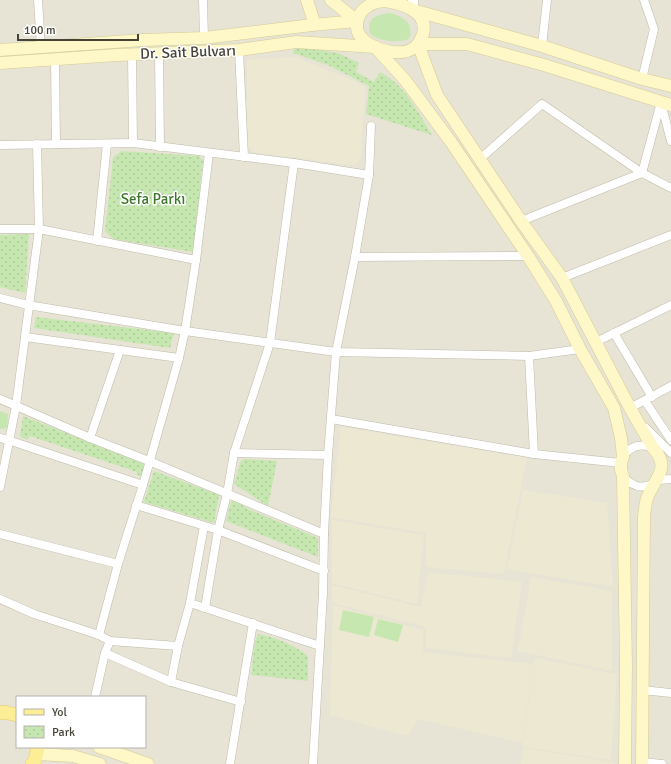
<svg xmlns="http://www.w3.org/2000/svg" width="671" height="764" font-family="Signika,sans-serif">
<defs>
<pattern id="park-dots" width="8" height="8" patternUnits="userSpaceOnUse"><rect width="8" height="8" fill="#c7e7b1"/><path d="M2 2h.1M6 6h.1" fill="none" stroke="#acc799" stroke-width="1.8" stroke-linecap="round"/></pattern>
</defs>
<rect width="100%" height="100%" fill="#f3f1e7"/>
<!-- residential -->
<path fill="#e7e4d5" fill-rule="evenodd" d="M0,0h671v764h-671zM17,697h128v50h-128z"/>
<!-- education -->
<g fill="#ece8d1">
<path d="M295,57l57,23 13,7 -4,72 -4,4 -4,2 -97,-12 -9,-7v-86z"/>
<path d="M341,427l186,31 -23,116 -78,-7v-34l-95,-16z"/>
<path d="M523,490l84,13 6,84 -106,-18z"/>
<path d="M332,520l92,15 -7,69 -85,-21z"/>
<path d="M428,572l94,10 -11,76 -85,-10v-21l-94,-24v-18l89,22z"/>
<path d="M531,577l81,14v80l-94,-20z"/>
<path d="M333,605l90,25v22l110,12 -10,79 -105,-24 -11,17 -77,-21z"/>
<path d="M534,658l83,16 -6,86 -88,-13z"/>
<path d="M524,748l89,14v2h-92z"/>
</g>
<!-- green -->
<g fill="#c7e7b1">
<path d="M390,13c12,3 23,9 20,24l-3,3c-10,2 -24,2 -34,-4 -3,-2 -4,-5 -4,-8 0,-12 11,-14 21,-15z"/>
<path d="M0,411l8,3 -1,14 -7,1z"/>
<path d="M343,610l31,7 -5,20 -30,-7z"/>
<path d="M378,619l25,6 -5,17 -24,-7z"/>
</g>
<!-- park -->
<g fill="url(#park-dots)">
<path d="M294,49h18l26,4 21,10 -3,9 18,10 6,-10c25,13 38,40 52,63l-66,-21 3,-28 -41,-21 -35,-12z"/>
<path d="M122,151l77,5 4,4 -10,92 -80,-13 -8,-8 8,-74z"/>
<path d="M29,234l-4,59 -25,-6v-52z"/>
<path d="M36,317l138,16 -4,15 -136,-20z"/>
<path d="M23,416l121,48 -1,12h-5l-1,-4 -107,-36 -3,4 -7,-4z"/>
<path d="M244,459l33,2 -9,45 -34,-22 7,-23z"/>
<path d="M154,471l65,24 -5,28 -70,-21z"/>
<path d="M232,499l16,10 70,29v19l-92,-36z"/>
<path d="M258,634c14,2 42,13 50,23v24l-57,-6 4,-33z"/>
</g>
<g fill="none" stroke-linecap="round" stroke-linejoin="round">
<!-- minor casing -->
<g stroke="#bfbaaa" stroke-width="9">
<g id="minor">
<path d="M38,0l3,47"/>
<path d="M203,0l1,38"/>
<path d="M542,46l5,-46"/>
<path d="M239,50l5,107"/>
<path d="M159,53l1,94"/>
<path d="M132,54l1,89"/>
<path d="M55,59l1,85"/>
<path d="M642,79l12,-50 -10,-29"/>
<path d="M661,103l10,38"/>
<path d="M0,145l133,-2 161,20 75,12"/>
<path d="M480,159l62,-55 100,69 29,15"/>
<path d="M521,221l121,-48 19,-71"/>
<path d="M0,229h39l157,31"/>
<path d="M97,241l10,-97"/>
<path d="M355,257l173,-1"/>
<path d="M562,278l109,-43"/>
<path d="M0,298l28,7 157,26 151,21 193,4 51,-7"/>
<path d="M614,333l38,64"/>
<path d="M25,337l154,21"/>
<path d="M596,342l75,-37"/>
<path d="M529,356l5,98"/>
<path d="M0,399l90,39 59,23 175,73"/>
<path d="M645,401l26,39"/>
<path d="M630,408l41,-22"/>
<path d="M331,419l203,35 87,9"/>
<path d="M646,428l25,25"/>
<path d="M0,438l8,2 135,45"/>
<path d="M90,438l30,-88"/>
<path d="M234,453l94,2"/>
<path d="M623,457c8,-12 18,-14 30,-9"/>
<path d="M623,476c9,11 18,13 30,8"/>
<path d="M659,480l12,-1"/>
<path d="M0,487l16,-81 23,-177 -2,-85"/>
<path d="M136,505l82,25 106,41"/>
<path d="M0,534l118,30"/>
<path d="M0,599l34,15 65,21 11,6 68,5"/>
<path d="M190,603l130,43"/>
<path d="M205,608l13,-78 9,-36 7,-41 36,-110 24,-180"/>
<path d="M99,635l19,-71 25,-79 36,-127 6,-27 11,-71 13,-107"/>
<path d="M105,653l66,29 70,20"/>
<path d="M171,682l7,-36 12,-43 14,-77"/>
<path d="M642,690l29,3"/>
<path d="M95,697l10,-44 5,-12"/>
<path d="M642,762l20,2"/>
<path d="M230,764l23,-141"/>
<path d="M313,764l10,-171 1,-59 4,-79 8,-103 19,-95 14,-82 2,-49"/>
</g>
</g>
<!-- tertiary casing -->
<g stroke="#bfbaaa" stroke-width="11">
<path id="tertiary" d="M413,10v-10"/>
</g>
<!-- secondary casing -->
<g stroke="#d3ca98" stroke-width="13">
<g id="secondary">
<path d="M307,0l6,19 -1,6"/>
<path d="M331,0l26,21"/>
<path d="M384,1c17,2 45,10 39,33 -2,5 -4,10 -8,13 -12,10 -34,4 -46,-3 -6,-4 -12,-9 -12,-17 -1,-16 13,-25 27,-26z"/>
<path d="M413,10l129,36 100,33 29,7"/>
<path d="M0,50l143,-10 61,-2 108,-13 45,-4"/>
<path d="M0,63l117,-8 122,-5 57,-8 79,5 30,33 46,62 77,114 28,45 24,48 34,59 7,30 2,19 -2,6v7l2,6 3,189 -1,99"/>
<path d="M99,747l49,17"/>
<path d="M37,754l36,2 27,8"/>
<path d="M642,764l2,-247c1,-7 1,-15 4,-21 8,-19 23,-29 5,-48l-23,-40 -68,-130 -41,-57 -84,-126 -19,-51h49l77,21 127,40"/>
</g>
</g>
<!-- primary casing -->
<g stroke="#e2cd67" stroke-width="14">
<g id="primary">
<path d="M0,713l4,-1 13,3"/>
<path d="M32,764l3,-4 3,-13"/>
</g>
</g>
<!-- minor -->
<use href="#minor" stroke="#fff" stroke-width="8"/>
<!-- tertiary -->
<use href="#tertiary" stroke="#fff" stroke-width="10"/>
<!-- secondary -->
<use href="#secondary" stroke="#fef7c7" stroke-width="12"/>
<!-- primary -->
<use href="#primary" stroke="#fced97" stroke-width="13"/>
</g>
<g text-anchor="middle" dominant-baseline="central" stroke-width="3" stroke-linejoin="round" paint-order="stroke">
<!-- street labels -->
<g font-size="15" fill="#464236" stroke="#fff">
<text transform="translate(188 52) rotate(-2)">Dr. Sait Bulvarı</text>
</g>
<!-- park labels -->
<g font-size="15" fill="#3d772a" stroke="#fff">
<text x="153" y="199">Sefa Parkı</text>
</g>
</g>
<!-- legend -->
<rect x="16" y="696" width="130" height="52" fill="#ffffff" stroke="#b5b3af"/>
<rect x="24" y="709" width="20" height="6" fill="#fced97" stroke="#b5b3af"/>
<text x="52" y="716" font-size="12" fill="#464236">Yol</text>
<rect x="24" y="726" width="20" height="12" fill="url(#park-dots)" stroke="#b5b3af"/>
<text x="52" y="736" font-size="12" fill="#464236">Park</text>
<!-- scale -->
<path d="M18 34v6h120v-6" fill="none" stroke="#464236" stroke-width="2"/>
<text x="24" y="34" font-size="12" fill="#464236" stroke="#ffffff" stroke-width="3" paint-order="stroke">100 m</text>
</svg>
